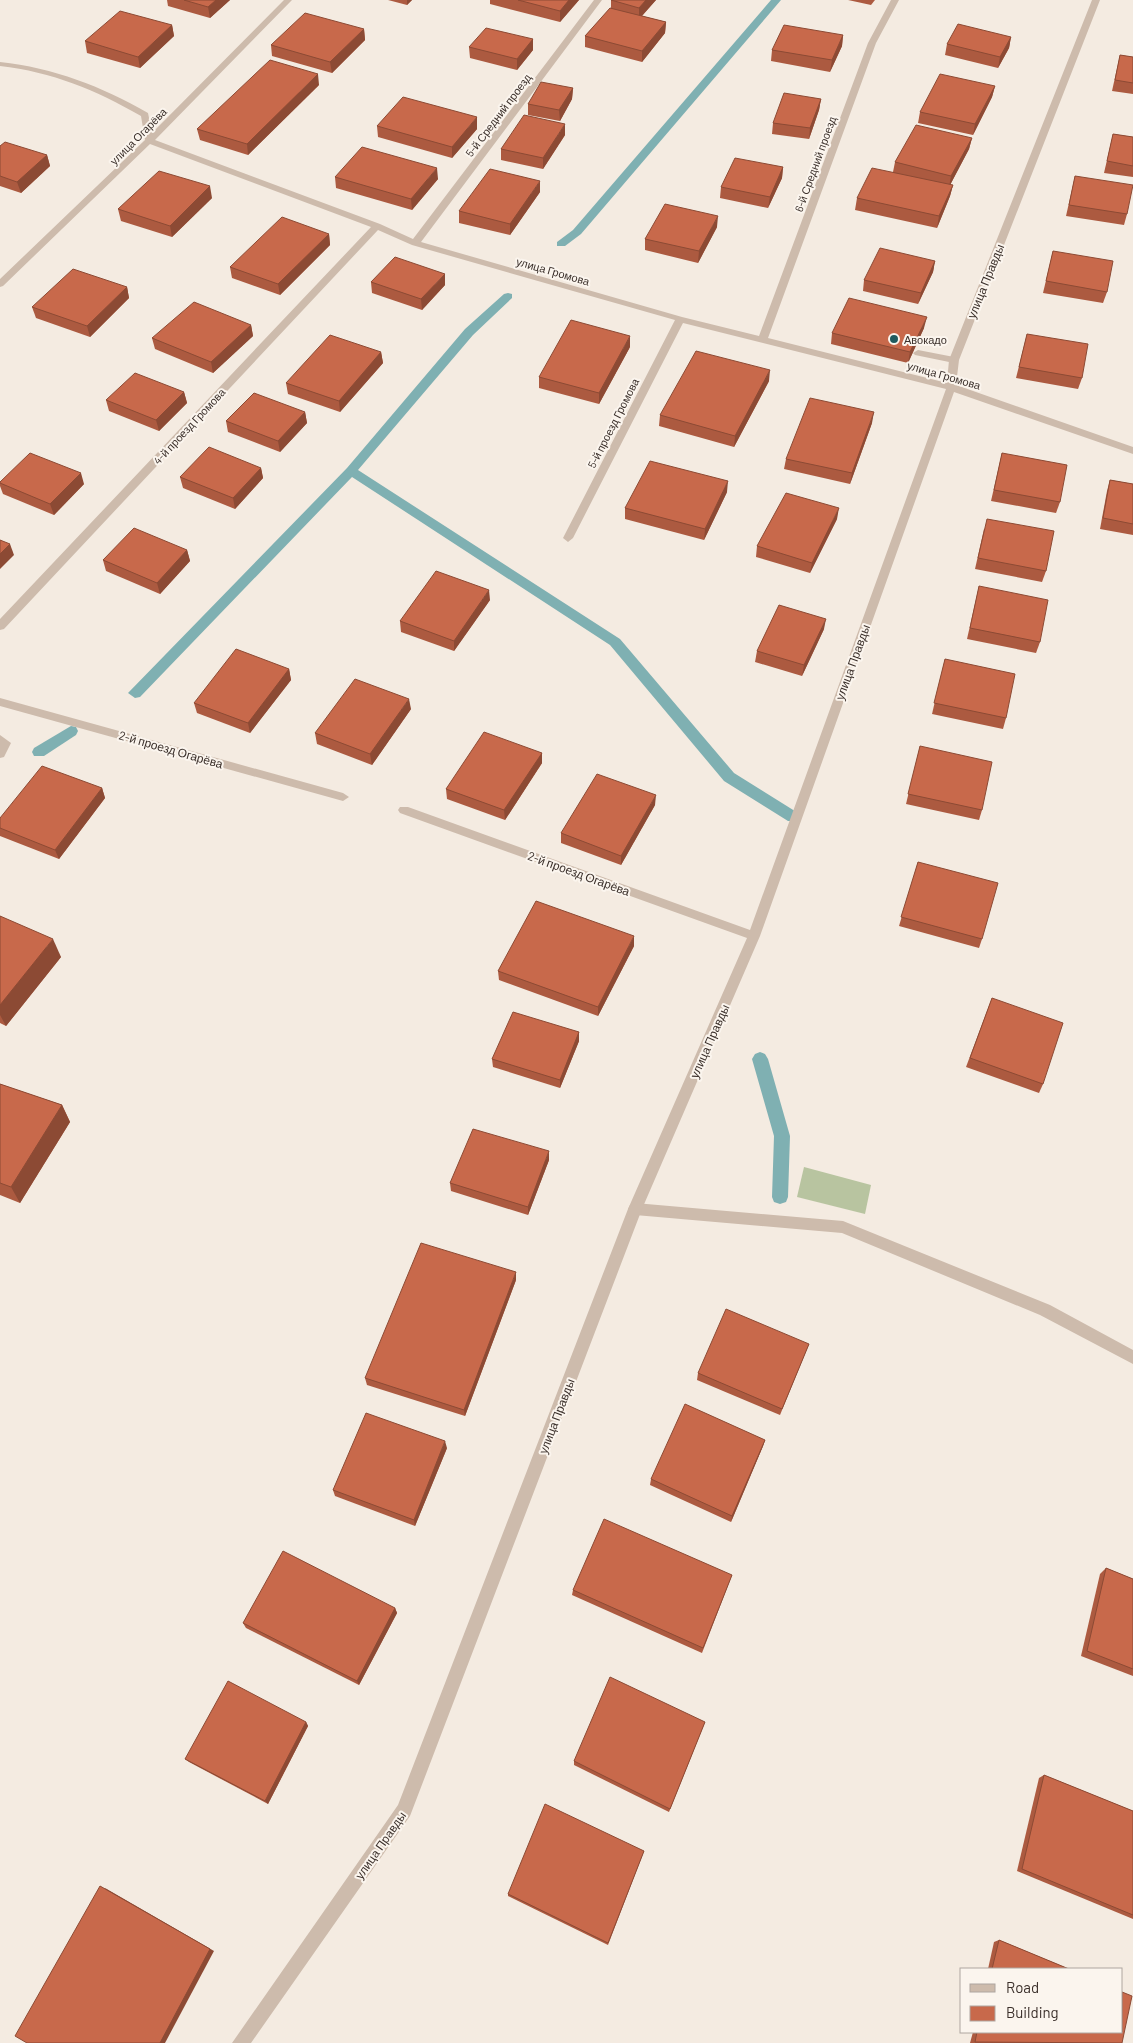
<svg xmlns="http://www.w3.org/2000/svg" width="1133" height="2043" font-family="Barlow,sans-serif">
<rect width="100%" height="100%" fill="#f4ebe1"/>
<!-- green -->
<path fill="#b8c4a0" d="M804,1167l67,18 -6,29 -68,-17z"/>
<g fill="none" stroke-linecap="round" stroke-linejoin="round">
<!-- stream -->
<g fill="#7fb0b2" fill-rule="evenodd">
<path d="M771,0h10l-200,234 -16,12h-8v-4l16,-12z"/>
<path d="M508,293l4,1v4l-39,37 -115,135 262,169 114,134 64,40 2,4 -2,4h-10l-64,-40 -114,-136 -258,-168 -212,220 -5,1 -7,-5 219,-225 118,-139 39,-35z"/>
<path d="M71,726l5,1 2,4 -2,4 -32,21h-10l-2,-4 2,-4z"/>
<path d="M760,1052l5,2 3,5 22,77 -2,61 -2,5 -6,2 -6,-2 -2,-5 2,-61 -22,-77 3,-5z"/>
</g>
<!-- service -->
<g fill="#cdbbac" fill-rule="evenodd">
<path d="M918,350l36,7 5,3 -5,3 -39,-8 -2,-2z"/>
<path d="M635,1203l208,18 207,84 83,45v14l-93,-49 -198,-82 -207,-18 -5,-2 -2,-4 2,-4z"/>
</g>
<!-- minor -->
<g fill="#cdbbac" fill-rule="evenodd">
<path d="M284,0h8l-137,140 225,84 33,15 181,-239h8l-181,242 261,75 77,19 109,-293 23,-43h8l-23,43 -108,295 179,45 2,-23 143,-360h8l-141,360 -3,25 177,62v7l-179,-62 -194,544 -118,273 -232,607 -159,227h-19l166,-238 230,-596 119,-271 -347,-125 -2,-3 2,-3h8l342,123 196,-541 -263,-66 -110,215 -5,4 -5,-4 112,-218 -263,-75 -34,-15 -374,399 -4,1v-11l371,-392 -221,-83 -147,142 -3,1v-8l145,-139 -4,-24c-45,-26 -89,-44 -141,-50v-4c54,6 101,24 148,51l4,20z"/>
<path d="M0,698l343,95 6,4 -6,4 -343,-95z"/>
<path d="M0,735l11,8 -7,14 -4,1z"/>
</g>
</g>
<!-- wall -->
<g fill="#ac5a40">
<path d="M167,0h63l-20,18 -42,-12z"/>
<path d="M388,0h24l-5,5z"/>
<path d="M490,0h89l-19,22 -70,-18z"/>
<path d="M611,0h45l-14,16 24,6 -1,11 -23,29 -57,-15v-11l26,-28z"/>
<path d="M848,0h27l-4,5z"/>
<path d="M172,25l2,11 -34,32 -53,-15 -2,-12z"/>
<path d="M364,29l1,11 -33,33 -60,-17 -1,-11z"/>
<path d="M843,35l-1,11 -12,26 -59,-11 1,-11z"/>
<path d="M1011,37l-2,11 -11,20 -53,-13 2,-11z"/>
<path d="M533,39v11l-16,20 -47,-12 -1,-11z"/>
<path d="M1120,55l13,2v37l-21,-3z"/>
<path d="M319,85l-71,70 -48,-15 -3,-11z"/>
<path d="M995,86l-3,11 -19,38 -55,-12 2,-11z"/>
<path d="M573,88l-1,11 -12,22 -32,-6v-11z"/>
<path d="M821,99l-2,11 -10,29 -37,-5 1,-11z"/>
<path d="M377,126l100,3 -25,29 -74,-21z"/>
<path d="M1113,134l20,3v40l-29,-4z"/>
<path d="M565,135l-22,34 -42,-9v-11z"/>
<path d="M972,138l-3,11 -19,36h3l-3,11 -13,32 -82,-18 2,-12 36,-26 2,-10z"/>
<path d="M0,146l47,9 3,11 -29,27 -21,-7z"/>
<path d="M783,167l-1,11 -14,30 -48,-10 1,-11z"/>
<path d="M1075,176l52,38 -3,11 -58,-9z"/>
<path d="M335,177l103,2 -26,31 -76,-22z"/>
<path d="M540,192l-30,43 -51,-12v-12z"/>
<path d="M212,198l-40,39 -51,-16 -3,-12z"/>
<path d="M717,227l-19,36 -53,-13v-11z"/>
<path d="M329,234l1,11 -50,50 -48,-17 -2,-11z"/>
<path d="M1053,251l54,41 -4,11 -60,-10z"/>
<path d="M935,261l-2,11 -15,32 -55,-13 1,-11z"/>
<path d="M371,282l74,3 -23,25 -50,-17z"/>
<path d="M127,287l2,11 -39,39 -54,-19 -4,-11z"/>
<path d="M251,325l2,11 -40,37 -58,-24 -3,-11z"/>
<path d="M924,328l-16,35 -77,-19 1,-11z"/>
<path d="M1027,334l55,44 -4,11 -62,-11z"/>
<path d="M630,347l-31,57 -60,-16v-11z"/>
<path d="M381,352l2,11 -43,49 -52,-18 -2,-11z"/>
<path d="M769,381l-35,66 -75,-21 1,-11z"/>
<path d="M184,392l3,11 -28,28 -50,-20 -3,-11z"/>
<path d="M305,412l2,11 -27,29 -52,-20 -2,-11z"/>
<path d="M872,423l-22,61 -66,-15 2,-10z"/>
<path d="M1002,453l58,49 -4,11 -65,-12z"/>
<path d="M261,468l2,10 -28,31 -52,-21 -3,-11z"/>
<path d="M1110,480l23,4v51l-33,-6 7,-38z"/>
<path d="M0,482l84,2 -30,31 -51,-21 -3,-8z"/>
<path d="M727,492l-23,48 -79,-21v-11z"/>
<path d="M837,519l-27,54 -54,-16 1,-11z"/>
<path d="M984,529l62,42 -4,11 -67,-13z"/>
<path d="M187,550l3,11 -30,33 -54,-23 -3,-11z"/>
<path d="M979,586l61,56 -4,11 -69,-14z"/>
<path d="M490,600l-36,51 -53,-19 -1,-11z"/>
<path d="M824,629l-22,47 -47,-14 2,-11z"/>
<path d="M945,659l61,59 -3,11 -71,-15z"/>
<path d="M289,669l2,11 -41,53 -53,-20 -3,-10z"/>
<path d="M411,709l-39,56 -55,-21 -2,-11z"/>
<path d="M920,746l62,64 -3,10 -73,-16z"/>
<path d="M542,753v10l-37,57 -58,-21 -1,-10z"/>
<path d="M102,788l3,10 -46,61 -59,-23v-18z"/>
<path d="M655,805l-34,60 -60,-22v-10z"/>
<path d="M918,862l64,77 -3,9 -80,-22z"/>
<path d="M0,916l61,41 -55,69 -6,-3z"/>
<path d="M634,946l-36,70 -99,-36 -1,-9z"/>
<path d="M992,998l51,86 -4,9 -73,-26z"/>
<path d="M579,1032v9l-19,47 -67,-21 -1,-8z"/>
<path d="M0,1084l62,21 8,17 -50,81 -20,-8z"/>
<path d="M549,1160l-21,55 -77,-24 -1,-8z"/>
<path d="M516,1280l-51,136 -98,-31 -2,-7z"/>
<path d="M809,1344l-29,71 -83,-35 1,-7z"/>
<path d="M765,1440l-2,6 -32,76 -81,-37 1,-6z"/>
<path d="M447,1448l-32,78 -80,-30 -2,-6z"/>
<path d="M1106,1568l27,11v97l-52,-20 19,-82z"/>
<path d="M732,1575l-30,78 -130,-58 1,-5z"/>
<path d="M395,1608l2,5 -38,72 -113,-57 -3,-5z"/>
<path d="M306,1722l2,4 -40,78 -79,-42 -4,-3z"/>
<path d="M705,1722l-36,90 -95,-47v-4z"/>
<path d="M1044,1775l89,36v108l-116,-48 22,-93z"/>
<path d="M644,1851l-36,94 -100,-49v-2z"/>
<path d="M999,1940l70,29h-81l6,-27z"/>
<path d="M973,2032h149v11h-152z"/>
</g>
<!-- shaded-wall -->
<g fill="#8c4a34">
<path d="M216,0h14l-20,18 -2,-11z"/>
<path d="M407,0h5l-5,5z"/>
<path d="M569,0h10l-19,22v-11z"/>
<path d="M646,0h10l-17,19v-11z"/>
<path d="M666,22l-1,11 -23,29v-11z"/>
<path d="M172,25l2,11 -34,32 -2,-11z"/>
<path d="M364,29l1,11 -33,33 -2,-11z"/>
<path d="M843,35l-1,11 -12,26 2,-12z"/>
<path d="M1011,37l-2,11 -11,20 2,-11z"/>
<path d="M533,39v11l-16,20v-11z"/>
<path d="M318,74l1,11 -71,70 -1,-11z"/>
<path d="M995,86l-3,11 -19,38 2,-11z"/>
<path d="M573,88l-1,11 -12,22 -1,-11z"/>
<path d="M821,99l-2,11 -10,29 1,-11z"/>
<path d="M477,117v12l-25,29v-11z"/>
<path d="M565,124v11l-22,34v-11z"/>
<path d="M972,138l-3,11 -20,38 2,-11z"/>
<path d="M47,155l3,11 -29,27 -4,-11z"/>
<path d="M783,167l-1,11 -14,30 2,-11z"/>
<path d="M437,168l1,11 -26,31 -1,-11z"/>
<path d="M540,181v11l-30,43v-11z"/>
<path d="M953,185l-3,11 -13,32 2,-12z"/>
<path d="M210,186l2,12 -40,39 -2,-11z"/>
<path d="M718,216l-1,11 -19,36 1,-12z"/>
<path d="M329,234l1,11 -50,50 -2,-11z"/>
<path d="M935,261l-2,11 -15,32 3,-11z"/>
<path d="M445,274v11l-23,25 -1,-11z"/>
<path d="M127,287l2,11 -39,39 -3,-11z"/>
<path d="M927,317l-3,11 -16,35 2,-11z"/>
<path d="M251,325l2,11 -40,37 -2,-11z"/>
<path d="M630,336v11l-31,57v-11z"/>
<path d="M381,352l2,11 -43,49 -1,-11z"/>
<path d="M770,370l-1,11 -35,66 1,-11z"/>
<path d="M184,392l3,11 -28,28 -3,-11z"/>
<path d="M305,412l2,11 -27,29 -2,-11z"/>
<path d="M874,412l-2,11 -22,61 2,-11z"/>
<path d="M261,468l2,10 -28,31 -2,-11z"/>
<path d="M81,473l3,11 -30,31 -4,-11z"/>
<path d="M728,481l-1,11 -23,48 1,-11z"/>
<path d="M839,508l-2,11 -27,54 2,-10z"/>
<path d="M10,544l4,11 -14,14v-15z"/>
<path d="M187,550l3,11 -30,33 -3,-11z"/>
<path d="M489,590l1,10 -36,51v-10z"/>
<path d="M826,619l-2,10 -22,47 2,-11z"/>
<path d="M289,669l2,11 -41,53 -2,-10z"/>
<path d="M409,699l2,10 -39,56 -2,-11z"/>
<path d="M542,753v10l-37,57 -1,-10z"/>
<path d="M102,788l3,10 -46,61 -4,-9z"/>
<path d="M656,795l-1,10 -34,60v-9z"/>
<path d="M634,936v10l-36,70v-9z"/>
<path d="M53,939l8,18 -55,69 -6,-11v-10z"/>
<path d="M579,1032v9l-19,47v-8z"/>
<path d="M62,1105l8,17 -50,81 -9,-16z"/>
<path d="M549,1151v9l-21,55v-8z"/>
<path d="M516,1272v8l-51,136 -1,-6z"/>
<path d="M765,1440l-2,6 -32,76 1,-6z"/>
<path d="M445,1441l2,7 -32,78 -1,-6z"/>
<path d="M395,1608l2,5 -38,72 -2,-4z"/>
<path d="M306,1722l2,4 -40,78 -3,-3z"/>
<path d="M105,1888l109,63 -49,92h-5z"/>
</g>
<!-- building -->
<g fill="#c8694b" stroke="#8c4a34">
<path d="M184,0h32l-8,7z"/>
<path d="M518,0h51l-9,11z"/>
<path d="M611,0h35l-7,8z"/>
<path d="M610,8l56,14 -24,29 -57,-15z"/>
<path d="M120,11l52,14 -34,32 -53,-16z"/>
<path d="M305,13l59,16 -34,33 -59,-17z"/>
<path d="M958,24l53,13 -11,20 -53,-13z"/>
<path d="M784,25l59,10 -11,25 -60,-10z"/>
<path d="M486,28l47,11 -16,20 -48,-12z"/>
<path d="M1120,55l13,2v26l-18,-3z"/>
<path d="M270,60l48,14 -71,70 -50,-15z"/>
<path d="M940,74l55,12 -20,38 -55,-12z"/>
<path d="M541,82l32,6 -14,22 -31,-6z"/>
<path d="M784,93l37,6 -11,29 -37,-5z"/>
<path d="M403,97l74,20 -25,30 -75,-21z"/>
<path d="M524,115l41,9 -22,34 -42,-9z"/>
<path d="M916,125l56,13 -21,38 -56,-14z"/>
<path d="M1113,134l20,3v29l-26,-5z"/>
<path d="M5,142l42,13 -30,27 -17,-6v-30z"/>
<path d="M362,147l75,21 -26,31 -76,-22z"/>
<path d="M735,158l48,9 -13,30 -49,-10z"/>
<path d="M872,168l81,17 -14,31 -82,-18z"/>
<path d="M490,169l50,12 -30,43 -51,-13z"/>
<path d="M159,171l51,15 -40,40 -52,-17z"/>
<path d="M1075,176l58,9 -6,29 -58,-9z"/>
<path d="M665,204l53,12 -19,35 -54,-12z"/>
<path d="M282,217l47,17 -51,50 -48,-17z"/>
<path d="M880,248l55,13 -14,32 -57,-13z"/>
<path d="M1053,251l60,10 -6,31 -61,-11z"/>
<path d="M395,257l50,17 -24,25 -50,-17z"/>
<path d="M73,269l54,18 -40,39 -55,-19z"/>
<path d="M849,298l78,19 -17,35 -78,-19z"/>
<path d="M194,302l57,23 -40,37 -59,-24z"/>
<path d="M571,320l59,16 -31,57 -60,-16z"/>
<path d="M1027,334l61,10 -6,34 -63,-11z"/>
<path d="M330,335l51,17 -42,49 -53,-18z"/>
<path d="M696,351l74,19 -35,66 -75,-21z"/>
<path d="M135,373l49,19 -28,28 -50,-20z"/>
<path d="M254,393l51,19 -27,29 -52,-20z"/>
<path d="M810,398l64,14 -22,61 -66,-14z"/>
<path d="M209,447l52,21 -28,30 -53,-21z"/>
<path d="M30,453l51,20 -31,31 -50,-21v-1z"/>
<path d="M1002,453l65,12 -7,37 -66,-12z"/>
<path d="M650,461l78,20 -23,48 -80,-21z"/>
<path d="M1110,480l23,4v40l-30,-6z"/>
<path d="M786,493l53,15 -27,55 -55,-17z"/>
<path d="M987,519l67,12 -8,40 -68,-13z"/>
<path d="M134,528l53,22 -30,33 -54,-23z"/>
<path d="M0,540l10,4 -10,10z"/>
<path d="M436,571l53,19 -35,51 -54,-20z"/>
<path d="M979,586l69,14 -8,42 -70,-14z"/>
<path d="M779,605l47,14 -22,46 -47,-14z"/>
<path d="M236,649l53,20 -41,54 -54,-20z"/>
<path d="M945,659l70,15 -9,44 -72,-15z"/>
<path d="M355,679l54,20 -39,55 -55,-21z"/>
<path d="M484,732l58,21 -38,57 -58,-21z"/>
<path d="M920,746l72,16 -10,48 -74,-16z"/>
<path d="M42,766l60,22 -47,62 -55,-22v-10z"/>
<path d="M597,774l59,21 -35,61 -60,-23z"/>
<path d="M918,862l80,21 -16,56 -81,-22z"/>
<path d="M536,901l98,35 -36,71 -100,-36z"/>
<path d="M0,916l53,23 -53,66z"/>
<path d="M992,998l71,25 -20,61 -73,-26z"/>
<path d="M513,1012l66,20 -19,48 -68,-21z"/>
<path d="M0,1084l62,21 -51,82 -11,-4z"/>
<path d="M473,1129l76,22 -21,56 -78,-24z"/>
<path d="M421,1243l95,29 -52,138 -99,-32z"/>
<path d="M726,1309l83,35 -27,65 -84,-36z"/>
<path d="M685,1404l80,36 -33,76 -81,-37z"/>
<path d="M366,1413l79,28 -31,79 -81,-30z"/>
<path d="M604,1519l128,56 -29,73 -130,-58z"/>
<path d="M283,1551l112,57 -38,73 -114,-58z"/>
<path d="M1106,1568l27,11v90l-46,-18z"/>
<path d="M610,1677l95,45 -35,87 -96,-48z"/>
<path d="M228,1681l78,41 -41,79 -80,-42z"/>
<path d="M1044,1775l89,36v104l-111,-46z"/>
<path d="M545,1804l99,47 -36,92 -100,-49z"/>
<path d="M100,1886l110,63 -50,94h-133l-12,-7z"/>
<path d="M999,1940l70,29h-77z"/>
<path d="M1122,1992l10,4 -10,47 -147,-1 2,-10h145z"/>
</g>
<!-- markers -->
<circle fill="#1f5a5e" stroke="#fbf5ee" stroke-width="2" cx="894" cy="339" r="5"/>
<g text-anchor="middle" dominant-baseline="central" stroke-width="4" stroke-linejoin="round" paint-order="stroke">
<!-- far-street labels -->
<g font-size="11" fill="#3b302b" stroke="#fbf5ee">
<text transform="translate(498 115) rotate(-53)">5-й Средний проезд</text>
<text transform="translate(138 136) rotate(-45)">улица Огарёва</text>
<text transform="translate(815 164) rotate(-70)">6-й Средний проезд</text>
<text transform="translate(553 271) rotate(16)">улица Громова</text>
<text transform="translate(944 375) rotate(16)">улица Громова</text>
<text transform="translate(613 423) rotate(-63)">5-й проезд Громова</text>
<text transform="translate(189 426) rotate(-47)">4-й проезд Громова</text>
</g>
<!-- far-poi labels -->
<g font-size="11" fill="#3b302b" stroke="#fbf5ee" text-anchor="start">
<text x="904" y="339">Авокадо</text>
</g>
<!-- street labels -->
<g font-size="12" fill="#3b302b" stroke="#fbf5ee">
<text transform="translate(985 281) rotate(-68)">улица Правды</text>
<text transform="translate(852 662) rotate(-70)">улица Правды</text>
<text transform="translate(171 749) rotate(16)">2-й проезд Огарёва</text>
<text transform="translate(579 873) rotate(20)">2-й проезд Огарёва</text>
<text transform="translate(709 1041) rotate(-66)">улица Правды</text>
<text transform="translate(556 1416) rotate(-69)">улица Правды</text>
<text transform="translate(380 1845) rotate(-55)">улица Правды</text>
</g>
</g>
<!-- legend -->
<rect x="960" y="1968" width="162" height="65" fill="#fbf5ee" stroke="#aea6a0"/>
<rect x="970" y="1984" width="25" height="8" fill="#cdbbac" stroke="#aea6a0"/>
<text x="1006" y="1993" font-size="15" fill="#3b302b">Road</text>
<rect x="970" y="2006" width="25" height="15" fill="#c8694b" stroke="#aea6a0"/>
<text x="1006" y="2018" font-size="15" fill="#3b302b">Building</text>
</svg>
